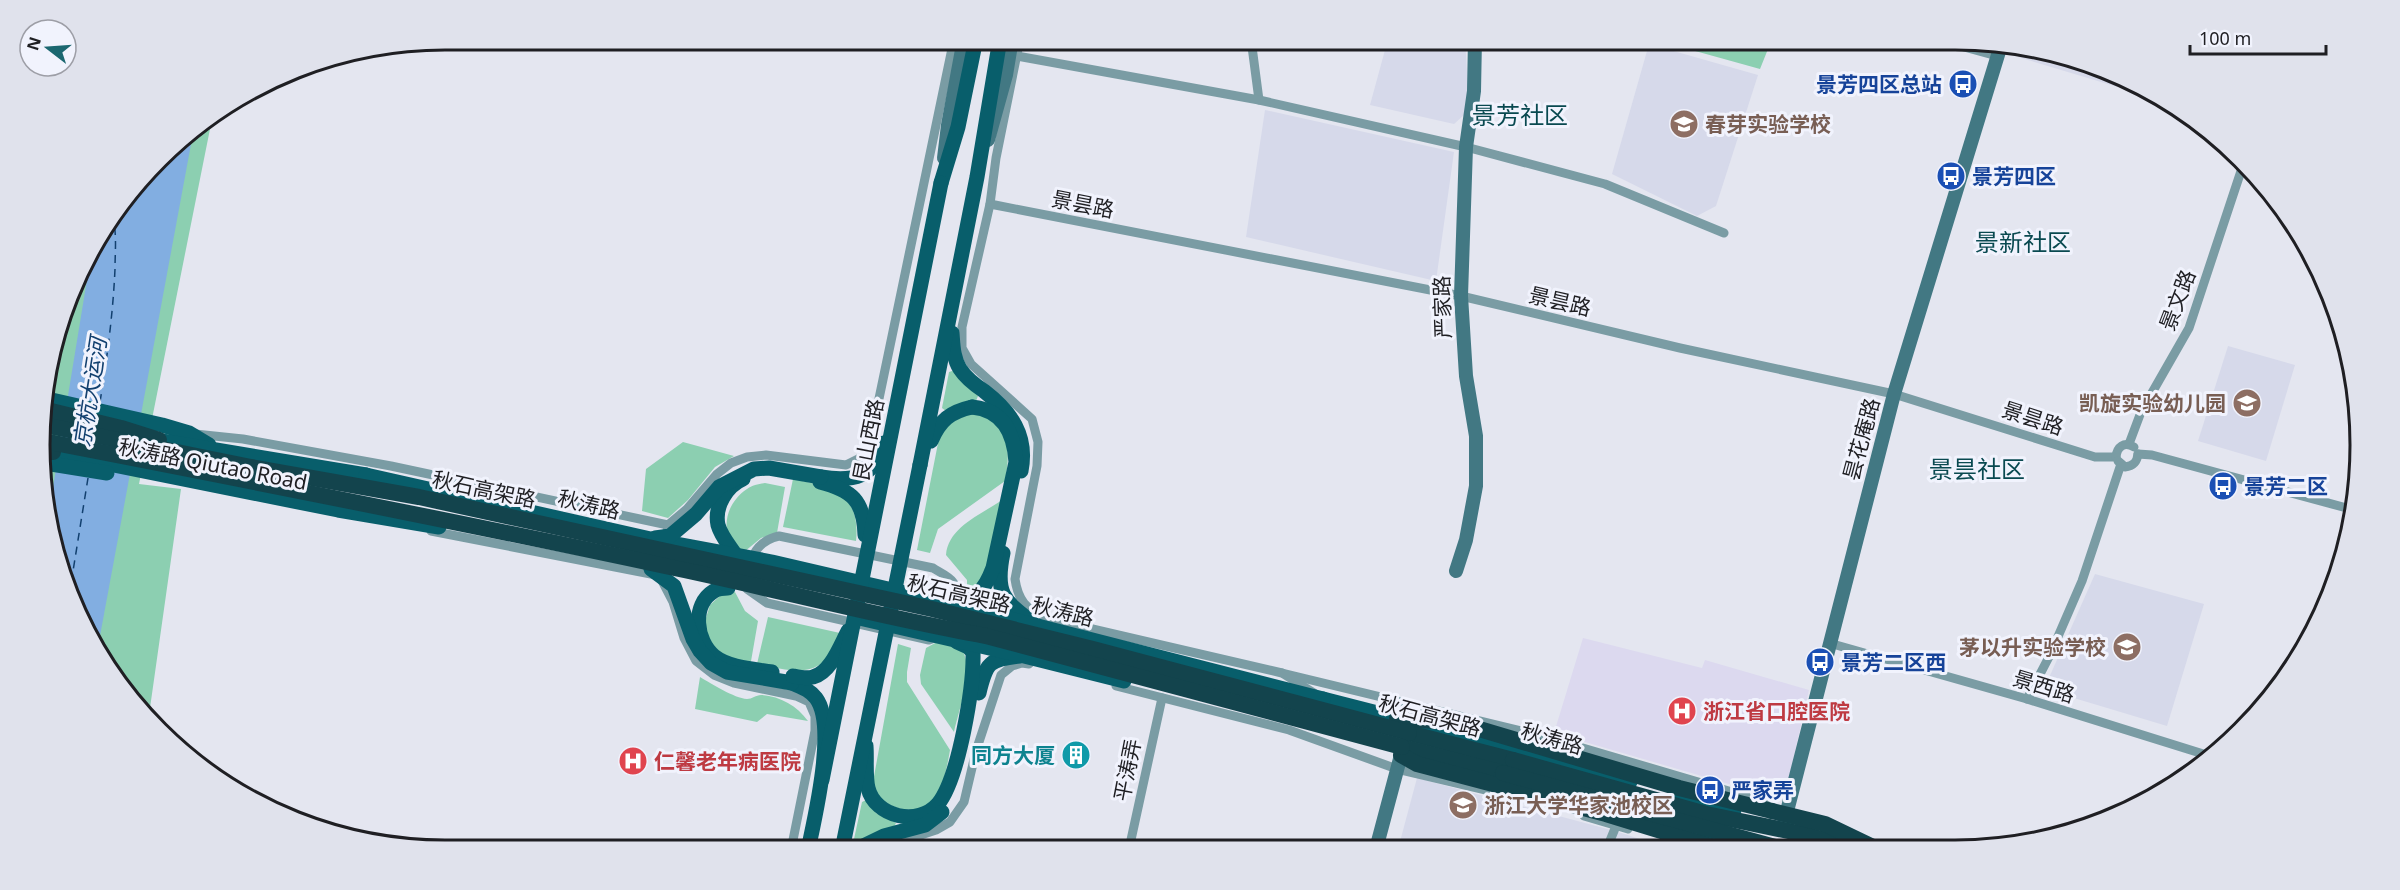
<svg xmlns="http://www.w3.org/2000/svg" width="2400" height="890" font-family="'Noto Sans','Noto Sans SC',sans-serif">
<rect width="100%" height="100%" fill="#e4e6f0"/>
<!-- built -->
<g fill="#d6d9ea">
<path d="M1388,39h77l3,49 -3,26 -11,10 -84,-19z"/>
<path d="M1649,44l109,31 -42,131 -19,10 -85,-42z"/>
<path d="M2021,48l39,5 75,28 36,22 -153,-46z"/>
<path d="M1265,110l189,42 -18,129 -190,-44z"/>
<path d="M2228,346l67,19 -29,96 -68,-20z"/>
<path d="M2095,574l109,30 -37,122 -123,-37z"/>
<path d="M1417,778l198,53 53,17 -270,1z"/>
</g>
<!-- medical -->
<path fill="#dcd9ef" d="M1583,638l119,30 3,-8 104,30 -25,110 -230,-67z"/>
<!-- green -->
<g fill="#8ccfb1">
<path d="M1652,39h120l-12,30z"/>
<path d="M213,114l-74,370 42,5 -32,226 -42,-45 -37,-69 -23,-76 -4,-133 17,-77 33,-73 85,-102z"/>
<path d="M955,370l23,26 -2,5 -30,10 -4,-3 7,-36z"/>
<path d="M971,413c5,2 14,2 19,5 22,13 19,42 15,63l-67,48 -8,24 -13,-3 23,-117 8,-12z"/>
<path d="M683,442l51,14 -19,11 -27,33 -20,18 -26,-7 4,-42z"/>
<path d="M793,479c39,8 68,15 63,62l-73,-14z"/>
<path d="M765,483l20,4 -8,46 -16,5 -17,14c-27,-14 -20,-48 3,-63 5,-4 12,-5 18,-6z"/>
<path d="M1002,500l-11,60 -12,25 -12,7v-12l-21,-25c2,-28 36,-41 56,-55z"/>
<path d="M735,592l10,19 13,10 -8,46 -20,-3 -22,-23 -3,-20 5,-16 12,-11z"/>
<path d="M768,617l72,16c-15,47 -43,40 -83,31z"/>
<path d="M937,642l23,5c16,18 -1,62 -6,85l-33,-48 -1,-9 6,-27z"/>
<path d="M898,644l13,4 -4,24v10l43,68c-3,17 -6,36 -17,50 -13,16 -43,11 -55,-5 -2,-3 -4,-9 -5,-13z"/>
<path d="M700,677c12,7 34,21 47,22 5,0 9,-4 14,-4 19,1 36,11 47,26l-41,-7 -10,8 -62,-13z"/>
<path d="M868,799l8,14 20,10 -2,4 -33,13 -7,-1 8,-37z"/>
</g>
<!-- water -->
<path fill="#82aee1" d="M194,128l-97,524 -27,-51 -23,-77 46,-281 85,-103z"/>
<g fill="none" stroke-linecap="round" stroke-linejoin="round">
<!-- ferry -->
<g stroke="#12406f" stroke-width="1.5" stroke-dasharray="8 6" stroke-linecap="butt">
<path d="M100,402c7,-44 13,-88 15,-133 0,-17 2,-34 -2,-51"/>
<path d="M69,596l19,-118"/>
</g>
<!-- street -->
<g stroke="#7a9ca4" stroke-width="9">
<path d="M1020,39l-24,119 -6,46 -28,123v21l9,16 61,55 6,23 -1,24 -22,113c3,21 11,30 30,39"/>
<path d="M1251,39l8,61"/>
<path d="M1935,39l62,17"/>
<path d="M1017,56l242,44 207,47 139,37 119,49"/>
<path d="M990,204l471,92 219,52 214,46 201,63h21"/>
<path d="M195,434l48,5 148,27 277,59 4,3"/>
<path d="M2129,444l12,-32 48,-84 55,-166"/>
<path d="M2138,454l14,1 202,55"/>
<path d="M2116,457c1,-10 8,-16 18,-10"/>
<path d="M2118,461l7,6c9,-1 12,-5 13,-13"/>
<path d="M431,531l225,44"/>
<path d="M779,536l154,32c6,4 16,8 20,14 12,15 1,36 -6,51l-18,7 -162,-37 -20,-14c1,-25 5,-47 32,-53z"/>
<path d="M666,538l2,-13 19,-16 30,-35 14,-11 16,-6 19,-2 80,10 18,-9 7,-19 83,-398"/>
<path d="M661,579l12,23 11,36 12,23 18,14 20,8 62,13 13,6 6,14v15l-24,119"/>
<path d="M1042,622l3,-4 237,55 32,20"/>
<path d="M1829,643l198,56 186,58"/>
<path d="M1282,673l260,63 224,66"/>
<path d="M1116,686l173,44 108,39 89,21"/>
<path d="M2027,699l23,-44 32,-74 39,-117"/>
<path d="M1584,816l44,13"/>
<path d="M1607,848l9,-22"/>
<path d="M1129,849l33,-151"/>
<path d="M876,850l60,-20 14,-8 14,-20 12,-51 25,-76 11,-9 10,-3 7,1"/>
</g>
<!-- secondary -->
<g stroke="#427883" stroke-width="14">
<path d="M988,140l18,-65 6,-36"/>
<path d="M944,158l4,-33 16,-86"/>
<path d="M1456,571l10,-31 10,-54v-50l-10,-60 -5,-80 5,-149 8,-56 1,-52"/>
<path d="M2331,590l19,-62 6,-32"/>
<path d="M1784,823l110,-429 107,-349"/>
<path d="M1376,849l25,-94"/>
</g>
<!-- primary -->
<g stroke="#085e6b" stroke-width="15">
<path d="M941,183l17,-56 18,-88"/>
<path d="M952,333c1,12 1,25 8,36 6,9 15,16 24,22 27,21 44,44 37,80"/>
<path d="M43,398l119,27 27,8 20,12"/>
<path d="M150,439l216,36"/>
<path d="M931,441c9,-21 19,-29 41,-34"/>
<path d="M44,451l294,59 101,17"/>
<path d="M45,463l62,10"/>
<path d="M920,465l57,-288 23,-138"/>
<path d="M821,477c32,5 54,1 63,-34"/>
<path d="M1003,553c-9,43 2,48 34,73"/>
<path d="M735,554c-6,-9 -14,-18 -17,-29 -4,-19 9,-39 25,-46"/>
<path d="M728,588c-4,0 -11,1 -14,3 -23,14 -18,50 0,65 15,12 40,13 58,16"/>
<path d="M792,683c9,4 17,6 24,15 21,28 -1,118 -8,152"/>
<path d="M979,693c7,-30 10,-34 41,-37"/>
<path d="M1323,699l156,40 151,43"/>
<path d="M866,746c1,13 -1,29 2,42 7,29 50,39 70,16 21,-26 36,-118 35,-152l-5,-5 -11,-5"/>
<path d="M1676,795l58,15"/>
<path d="M1703,837l44,11"/>
<path d="M855,850l29,-14 41,-11 17,-13"/>
</g>
<!-- highway -->
<g stroke="#13444d" stroke-width="16">
<path d="M43,409l78,19 38,12"/>
<path d="M44,451l9,1"/>
<path d="M1397,718l62,5 220,65 93,23"/>
<path d="M1409,733l104,27"/>
<path d="M1402,747l101,26"/>
<path d="M1401,755l16,9 189,50 111,34"/>
</g>
<!-- primary-bridge -->
<g stroke="#085e6b" stroke-width="15">
<path d="M366,475l289,65 117,22 172,40 379,97"/>
<path d="M820,482c32,8 44,19 45,53"/>
<path d="M655,538l15,-2 26,-22 23,-27 35,-18 15,-1 52,9"/>
<path d="M651,569l23,17 19,53 7,12 11,12 16,9 65,11"/>
<path d="M950,601c26,-1 34,-9 43,-33l23,-106c-2,-29 -13,-52 -44,-55"/>
<path d="M855,617l169,39 100,25"/>
<path d="M793,676c5,1 14,3 20,1 18,-5 27,-31 35,-46"/>
<path d="M822,780l119,-597"/>
<path d="M842,850l78,-385"/>
</g>
<!-- highway-bridge -->
<g stroke="#13444d" stroke-width="16">
<path d="M44,425l207,42 168,30 513,112 161,40 316,84"/>
<path d="M44,441c207,40 414,81 621,125 107,22 213,51 321,70l416,111"/>
<path d="M1513,760l193,54 97,20 52,14"/>
<path d="M1503,773l276,75"/>
<path d="M1772,811l53,13 50,24"/>
</g>
</g>
<!-- icons -->
<defs>
<g id="bus-disc" transform="scale(1.5)"><circle r="9.5" fill="#1a4fb4" stroke="#f1f3fd"/><path d="M-5-6H5V4H4V6H2V4H-2V6H-4V4H-5ZM-3.5-4V0h7V-4ZM-3.5 1.2v1.5H-2V1.2ZM2 1.2v1.5H3.5V1.2Z" fill="#fff"/></g>
<g id="school-disc" transform="scale(1.5)"><circle r="9.5" fill="#8d6e63" stroke="#f1f3fd"/><path d="M0-5L7-2L0 1L-7-2ZM-4 1L0 2.5L4 1V4Q0 6-4 4Z" fill="#fff"/></g>
<g id="hospital-disc" transform="scale(1.5)"><circle r="9.5" fill="#e0444e" stroke="#f1f3fd"/><path d="M-5-5h3v3.5h4V-5h3V5h-3V1.5h-4V5h-3Z" fill="#fff"/></g>
<g id="building-disc" transform="scale(1.5)"><circle r="9.5" fill="#0f9aa8" stroke="#f1f3fd"/><path d="M-4-6H4V6H1V3H-1V6H-4ZM-2.5-4.3h1.7v1.8h-1.7ZM.8-4.3h1.7v1.8H.8ZM-2.5-1h1.7V.8h-1.7ZM.8-1h1.7V.8H.8Z" fill="#fff"/></g>
<g id="university-disc" transform="scale(1.5)"><circle r="9.5" fill="#8d6e63" stroke="#f1f3fd"/><path d="M0-5L7-2L0 1L-7-2ZM-4 1L0 2.5L4 1V4Q0 6-4 4Z" fill="#fff"/></g>
</defs>
<g fill-rule="evenodd">
<use href="#bus-disc" x="1963" y="84"/>
<use href="#school-disc" x="1684" y="124"/>
<use href="#bus-disc" x="1951" y="176"/>
<use href="#school-disc" x="2247" y="403"/>
<use href="#bus-disc" x="2223" y="486"/>
<use href="#school-disc" x="2127" y="647"/>
<use href="#bus-disc" x="1820" y="662"/>
<use href="#hospital-disc" x="1682" y="711"/>
<use href="#building-disc" x="1076" y="755"/>
<use href="#hospital-disc" x="633" y="761"/>
<use href="#bus-disc" x="1710" y="790"/>
<use href="#university-disc" x="1463" y="805"/>
</g>
<g text-anchor="middle" dominant-baseline="central" stroke-width="6" stroke-linejoin="round" paint-order="stroke">
<!-- transit labels -->
<g font-size="21" font-weight="bold" fill="#164399" stroke="#f1f3fd" text-anchor="start">
<text x="1942" y="84" text-anchor="end">景芳四区总站</text>
<text x="1972" y="176">景芳四区</text>
<text x="2244" y="486">景芳二区</text>
<text x="1841" y="662">景芳二区西</text>
<text x="1731" y="790">严家弄</text>
</g>
<!-- education labels -->
<g font-size="21" font-weight="bold" fill="#785e54" stroke="#f1f3fd" text-anchor="start">
<text x="1705" y="124">春芽实验学校</text>
<text x="2226" y="403" text-anchor="end">凯旋实验幼儿园</text>
<text x="2106" y="647" text-anchor="end">茅以升实验学校</text>
<text x="1484" y="805">浙江大学华家池校区</text>
</g>
<!-- street labels -->
<g font-size="21" fill="#1f1f23" stroke="#f1f3fd">
<text transform="translate(1083 204) rotate(11)">景昙路</text>
<text transform="translate(2177 300) rotate(-69)">景文路</text>
<text transform="translate(1560 301) rotate(13)">景昙路</text>
<text transform="translate(1442 307) rotate(-92)">严家路</text>
<text transform="translate(2033 418) rotate(18)">景昙路</text>
<text transform="translate(1861 439) rotate(-75)">昙花庵路</text>
<text transform="translate(868 440) rotate(-79)">艮山西路</text>
<text transform="translate(213 464) rotate(11)">秋涛路 Qiutao Road</text>
<text transform="translate(484 489) rotate(12)">秋石高架路</text>
<text transform="translate(589 504) rotate(13)">秋涛路</text>
<text transform="translate(959 593) rotate(13)">秋石高架路</text>
<text transform="translate(1063 611) rotate(14)">秋涛路</text>
<text transform="translate(2044 686) rotate(17)">景西路</text>
<text transform="translate(1430 715) rotate(15)">秋石高架路</text>
<text transform="translate(1552 738) rotate(16)">秋涛路</text>
<text transform="translate(1127 770) rotate(-79)">平涛弄</text>
</g>
<!-- health labels -->
<g font-size="21" font-weight="bold" fill="#be3a42" stroke="#f1f3fd" text-anchor="start">
<text x="1703" y="711">浙江省口腔医院</text>
<text x="654" y="761">仁馨老年病医院</text>
</g>
<!-- culture labels -->
<g font-size="21" font-weight="bold" fill="#0d838f" stroke="#f1f3fd" text-anchor="end">
<text x="1055" y="755">同方大厦</text>
</g>
<!-- water labels -->
<g font-size="22" font-style="italic" fill="#12406f" stroke="#f1f3fd">
<text transform="translate(89 392) rotate(-81)">京杭大运河</text>
</g>
<!-- quarter labels -->
<g font-size="24" fill="#094950" stroke="#f1f3fd">
<text x="1520" y="114">景芳社区</text>
<text x="2023" y="241">景新社区</text>
<text x="1977" y="468">景昙社区</text>
</g>
</g>
<!-- crop -->
<path d="M0 0H2400V890H0ZM445 50H1955A395 395 0 0 1 2350 445V445A395 395 0 0 1 1955 840H445A395 395 0 0 1 50 445V445A395 395 0 0 1 445 50Z" fill="#e0e2ec" fill-rule="evenodd"/>
<path fill="none" stroke="#1f1f23" stroke-width="3" d="M445 50H1955A395 395 0 0 1 2350 445V445A395 395 0 0 1 1955 840H445A395 395 0 0 1 50 445V445A395 395 0 0 1 445 50Z"/>
<!-- north arrow -->
<g transform="translate(48 48) rotate(287)"><circle r="28" fill="#f1f3fd" stroke="#9d9ea6" stroke-width="1.5"/>
<path d="M0-4.5L10 22L0 15L-10 22Z" fill="#1b6770"/>
<text y="-9" font-size="16" font-weight="bold" text-anchor="middle" fill="#1f1f23">N</text>
</g>
<!-- scale -->
<path d="M2190 45v9h136v-9" fill="none" stroke="#1f1f23" stroke-width="3"/>
<text x="2199" y="45" font-size="18" fill="#1f1f23" stroke="#f1f3fd" stroke-width="4.5" paint-order="stroke">100 m</text>
</svg>
